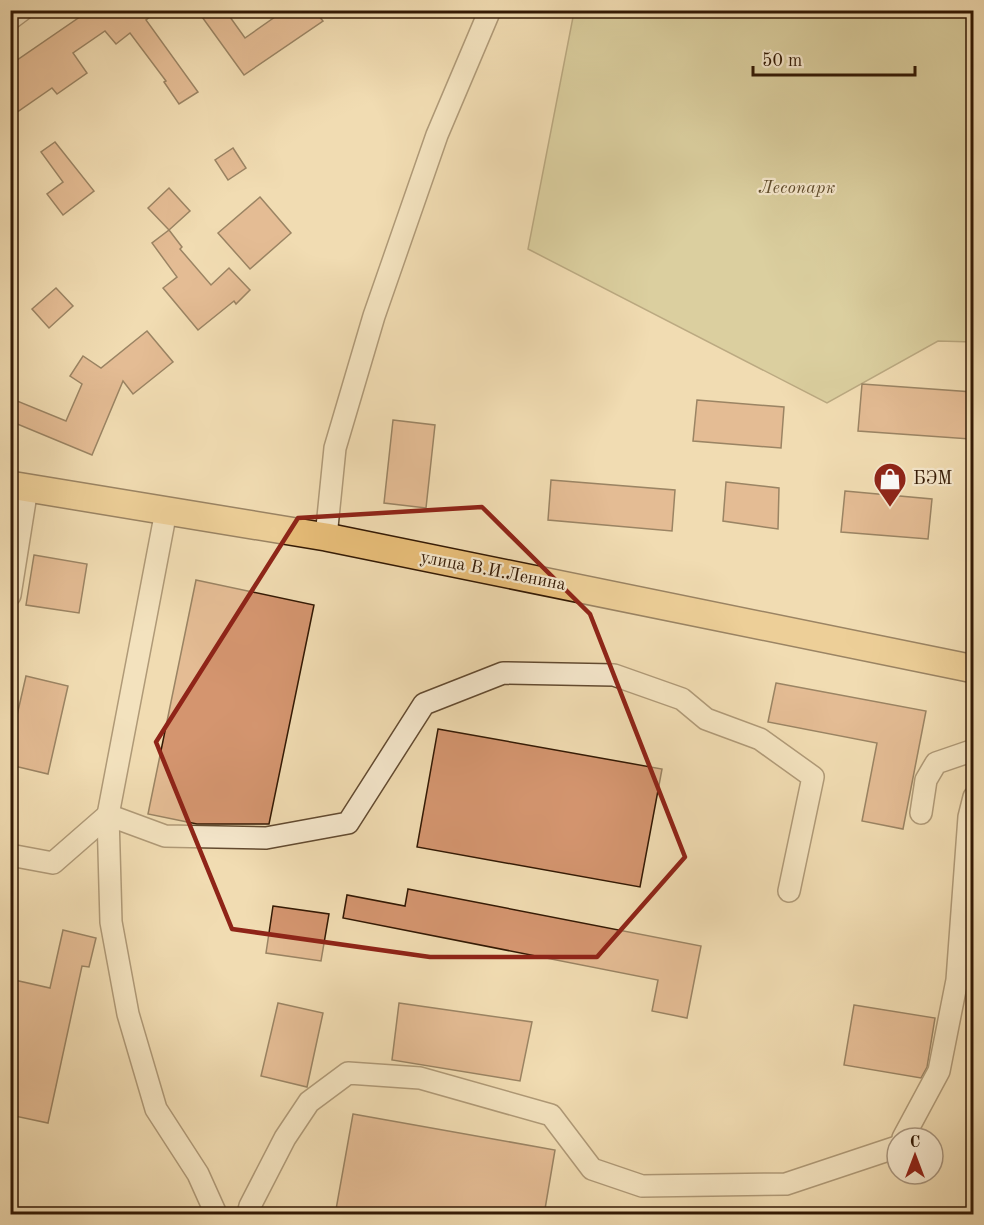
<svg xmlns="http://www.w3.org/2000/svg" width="984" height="1225" font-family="'Old Standard TT',serif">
<rect width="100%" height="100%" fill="#f1dcb2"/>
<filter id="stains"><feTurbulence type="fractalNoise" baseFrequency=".00333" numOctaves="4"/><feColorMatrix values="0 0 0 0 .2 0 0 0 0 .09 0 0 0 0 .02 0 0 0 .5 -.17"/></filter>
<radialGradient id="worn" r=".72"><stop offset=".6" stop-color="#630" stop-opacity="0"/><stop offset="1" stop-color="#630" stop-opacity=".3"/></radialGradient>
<!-- green -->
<path fill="#c2be87" stroke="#7a6c46" stroke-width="1.5" d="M571,11h402v331l-35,-1 -111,62 -299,-154 46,-237z"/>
<!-- building -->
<g fill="#d4956f" stroke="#331904" stroke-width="1.5">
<path d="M90,10h69l-13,10 52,72 -19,12 -15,-22 2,-1 -36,-48 -14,11 -11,-13 -32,22 14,20 -30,21 -5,-6 -42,29v-52z"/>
<path d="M197,10h28l20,28 40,-28h29l9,11 -79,54z"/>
<path d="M55,142l39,49 -31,24 -16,-21 16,-12 -22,-30z"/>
<path d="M233,148l13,20 -18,12 -13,-20z"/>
<path d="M169,188l21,23 -21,19 -21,-22z"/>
<path d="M260,197l31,36 -41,36 -32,-36z"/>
<path d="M169,230l13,17 -2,2 31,36 18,-17 21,22 -14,14 -2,-3 -36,29 -35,-42 14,-11 -25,-34z"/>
<path d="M56,288l17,18 -24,22 -17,-19z"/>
<path d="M147,331l26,31 -40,32 -10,-13 -31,74 -82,-34v-23l56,23 16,-37 -12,-8 13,-20 18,12z"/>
<path d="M862,384l111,8 -3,47 -112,-8z"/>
<path d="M697,400l87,7 -3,41 -88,-7z"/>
<path d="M393,420l42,5 -9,83 -42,-5z"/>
<path d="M551,480l124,10 -3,41 -124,-11z"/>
<path d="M726,482l53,6 -1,41 -55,-8z"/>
<path d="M845,491l87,8 -4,40 -87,-7z"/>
<path d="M34,555l53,9 -8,49 -53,-8z"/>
<path d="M196,580l118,25 -45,219h-72l-49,-10z"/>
<path d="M26,676l42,10 -20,88 -38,-9v-19z"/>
<path d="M776,683l150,28 -23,118 -41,-8 15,-78 -109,-21z"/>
<path d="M438,729l224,40 -22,118 -223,-40z"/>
<path d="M408,889l293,57 -14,72 -35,-7 6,-31 -315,-62 4,-23 58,11z"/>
<path d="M273,906l56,8 -8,47 -55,-8z"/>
<path d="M63,930l33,8 -7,29 -7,-1 -34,157 -38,-8v-136l40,9z"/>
<path d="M278,1003l45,10 -16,74 -46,-11z"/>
<path d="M399,1003l133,19 -12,59 -128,-21z"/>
<path d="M854,1005l81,13 -8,49 -6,11 -77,-13z"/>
<path d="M353,1114l202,36 -11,65h-209z"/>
</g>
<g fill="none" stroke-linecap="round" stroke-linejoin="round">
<!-- minor casing -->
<g stroke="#624a30" stroke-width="24">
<g id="minor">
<path d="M10,19l12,-9"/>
<path d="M166,511l-58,304 3,107 17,92 28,95 42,65 18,40"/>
<path d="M326,537l9,-89 39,-132 63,-181 53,-125"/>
<path d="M10,595l17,-107"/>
<path d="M921,813l5,-33 10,-17 38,-13"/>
<path d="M108,815l57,21 101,2 82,-15 76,-119 79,-31 111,2 68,24 24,20 54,20 53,38 -24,114"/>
<path d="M10,855l43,8 55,-48"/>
<path d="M903,1138l36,-67 18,-91 12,-163 5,-20"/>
<path d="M248,1214l2,-8 35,-68 24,-36 39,-29 72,5 131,37 41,54 50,17 144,-2 111,-37"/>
</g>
</g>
<!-- major casing -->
<g stroke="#331904" stroke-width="30">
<path id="major" d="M10,485l316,52 648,132"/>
</g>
<!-- minor -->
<use href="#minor" stroke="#f6e8cd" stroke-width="21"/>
<!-- major -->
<use href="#major" stroke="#e8be79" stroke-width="27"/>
</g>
<!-- marked area -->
<path d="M0 0H984V1225H0ZM482,507l108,107 95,243 -88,100h-167l-198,-28 -76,-187 142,-224z" fill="#f1dcb2" fill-opacity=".55" fill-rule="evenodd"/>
<path fill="none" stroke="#8f2418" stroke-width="4.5" stroke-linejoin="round" d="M482,507l108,107 95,243 -88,100h-167l-198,-28 -76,-187 142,-224z"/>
<!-- icons -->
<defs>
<g id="shop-pin" transform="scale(1.725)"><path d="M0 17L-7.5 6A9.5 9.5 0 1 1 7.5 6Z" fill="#8f2418" stroke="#f6e8cd"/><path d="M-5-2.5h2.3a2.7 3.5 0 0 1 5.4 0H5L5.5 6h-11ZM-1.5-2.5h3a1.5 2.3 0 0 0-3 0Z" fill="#fff"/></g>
</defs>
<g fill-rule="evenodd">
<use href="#shop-pin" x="890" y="479"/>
</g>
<g text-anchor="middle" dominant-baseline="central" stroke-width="4.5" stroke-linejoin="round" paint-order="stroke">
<!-- park labels -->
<g font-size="18" font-style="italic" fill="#5e4b2b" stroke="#f6e8cd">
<text x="797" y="188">Лесопарк</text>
</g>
<!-- poi labels -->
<g font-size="18" fill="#331904" stroke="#f6e8cd" text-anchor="start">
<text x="913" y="479">БЭМ</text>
</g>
<!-- street labels -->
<g font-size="18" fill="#331904" stroke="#f6e8cd">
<text transform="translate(493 571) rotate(11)">улица В.И.Ленина</text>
</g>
</g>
<!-- margin -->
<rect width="984" height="1225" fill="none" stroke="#f1dcb2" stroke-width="36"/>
<rect x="12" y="12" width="960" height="1201" fill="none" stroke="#331904" stroke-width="3"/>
<rect x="18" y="18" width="948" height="1189" fill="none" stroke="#331904" stroke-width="1.5"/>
<!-- north arrow -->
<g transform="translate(915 1156)"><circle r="28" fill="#f6e8cd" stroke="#a8957d" stroke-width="1.5"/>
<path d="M0-4.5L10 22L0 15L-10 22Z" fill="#8f2418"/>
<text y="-9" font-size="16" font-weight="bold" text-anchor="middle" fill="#331904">С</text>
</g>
<!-- scale -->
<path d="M753 66v9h162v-9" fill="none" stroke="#331904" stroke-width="3"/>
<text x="762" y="66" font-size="18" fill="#331904" stroke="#f6e8cd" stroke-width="4.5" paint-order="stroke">50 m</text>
<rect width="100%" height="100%" filter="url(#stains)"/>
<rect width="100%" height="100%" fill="url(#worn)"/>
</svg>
